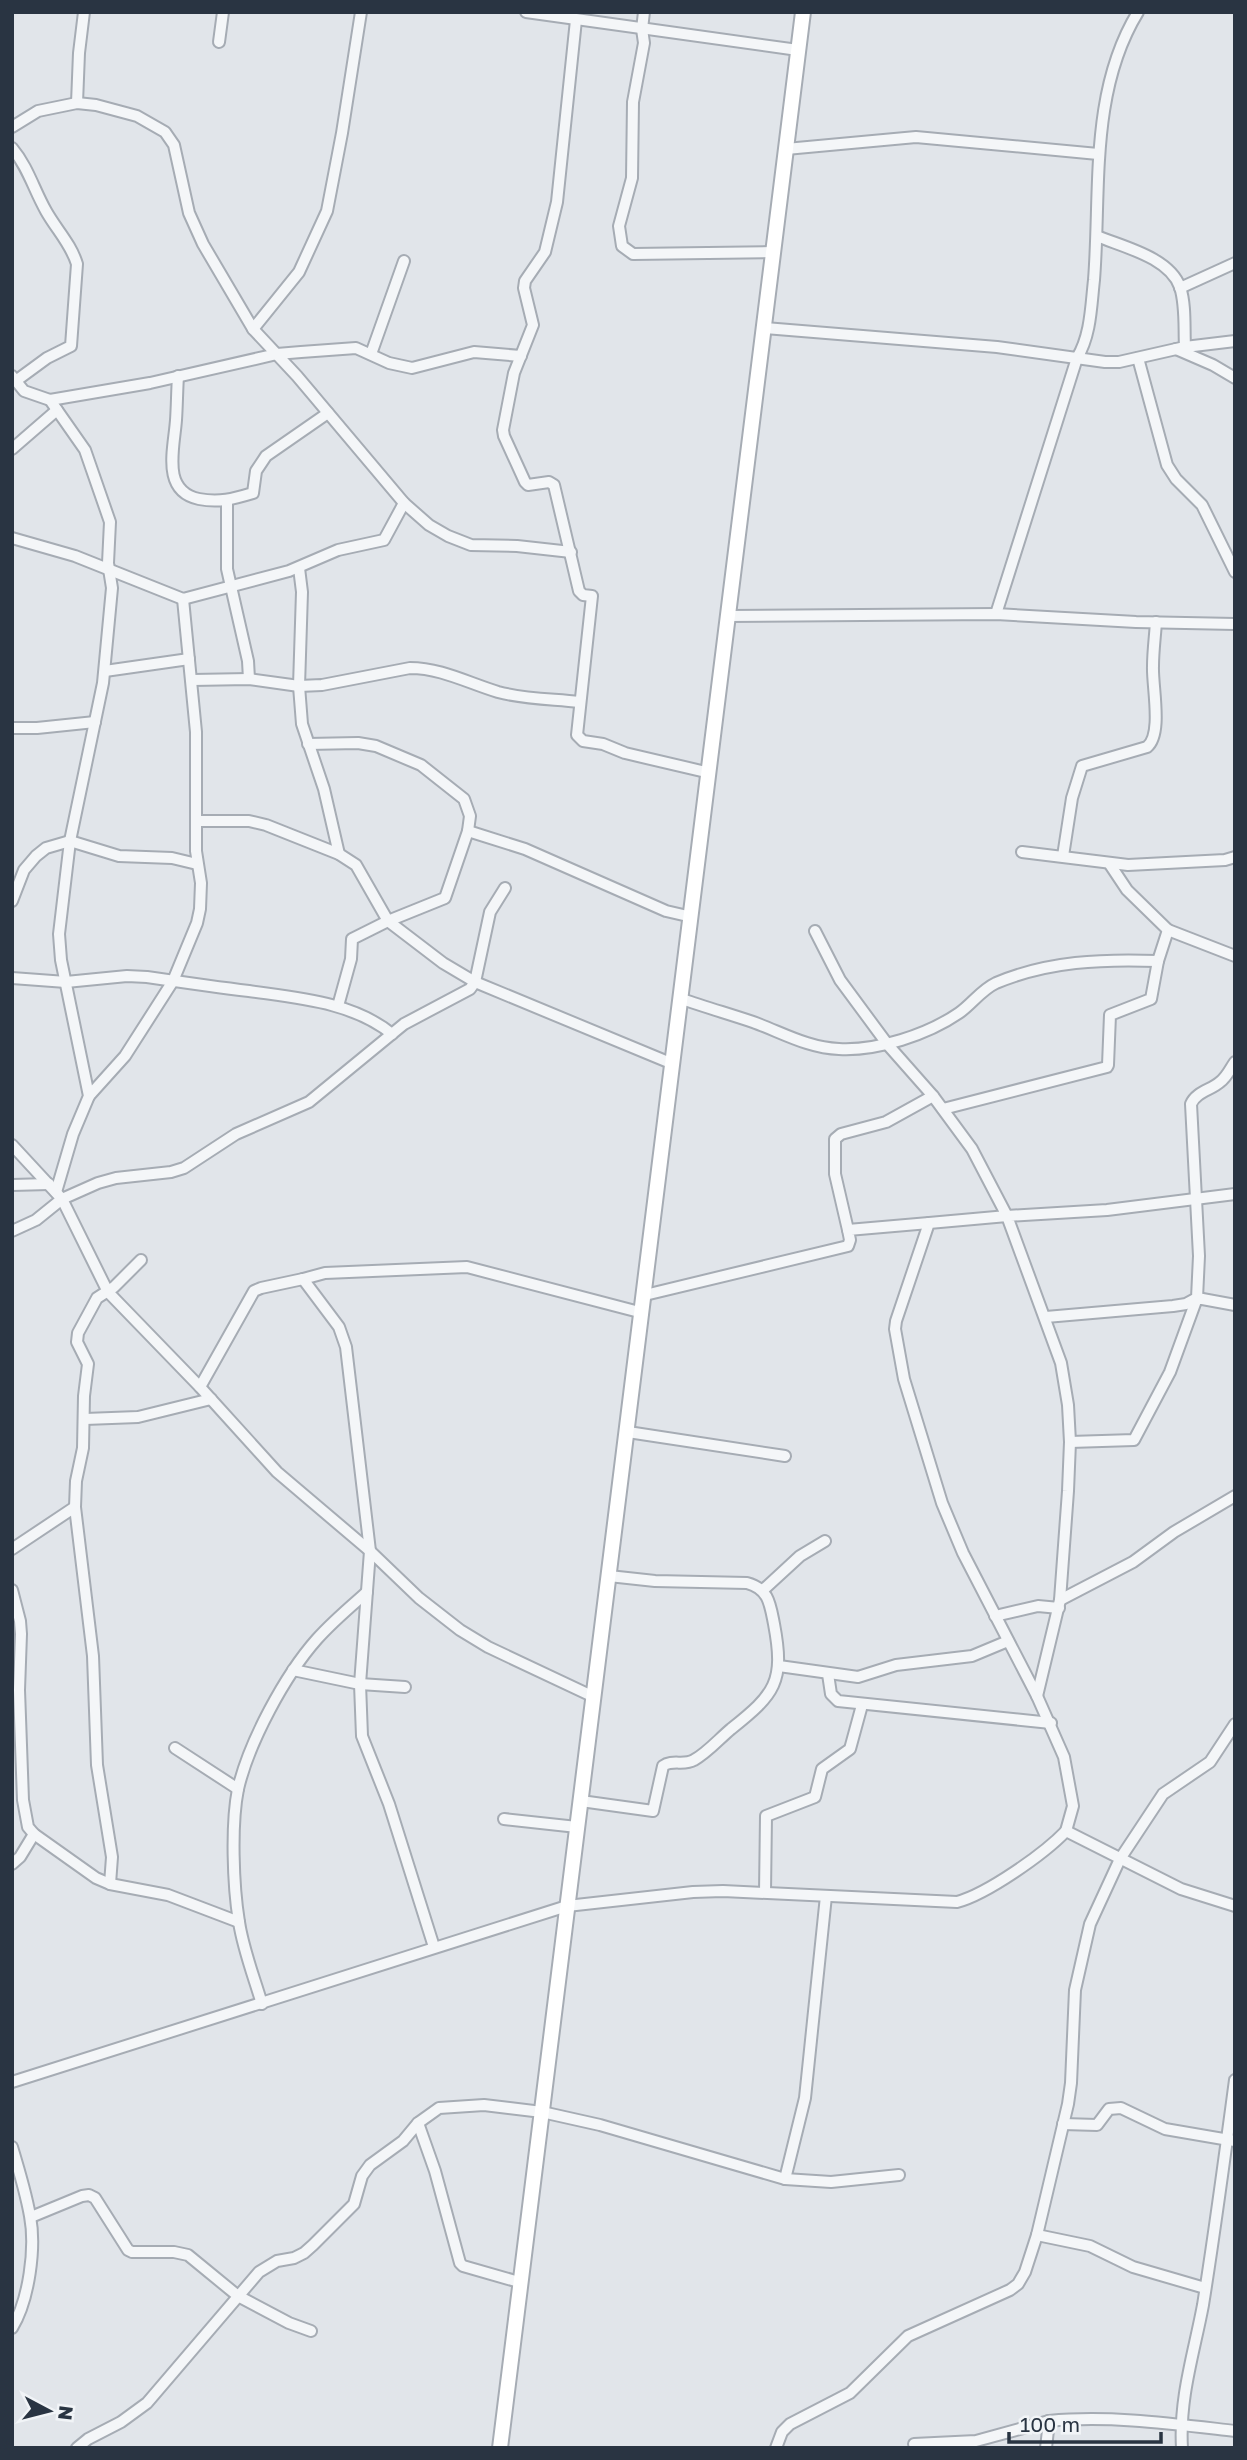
<svg xmlns="http://www.w3.org/2000/svg" width="1247" height="2460" font-family="'Golos Text',sans-serif">
<rect width="100%" height="100%" fill="#e1e5ea"/>
<g fill="none" stroke-linecap="round" stroke-linejoin="round">
<!-- street casing -->
<g stroke="#a6acb4" stroke-width="14">
<g id="street">
<path d="M526,12l272,38"/>
<path d="M644,12l-2,17 2,14 -11,59 -1,76 -13,48 3,20 11,8 141,-2"/>
<path d="M576,20l-19,182 -12,50 -20,29 -1,7 9,37 -19,48 -11,57 1,6 21,46 3,3 21,-3 5,3 25,106 4,4 9,1 -15,139 6,6 20,3 22,9 85,20"/>
<path d="M219,42l4,-30"/>
<path d="M77,103l2,-50 5,-41"/>
<path d="M12,127l26,-16 39,-8 19,2 41,11 28,16 9,13 15,68 14,31 50,85 44,47 107,127 25,22 19,11 23,9 46,1 54,6"/>
<path d="M12,148c16,19 22,42 34,63 10,18 25,33 31,53l-6,82 -24,12 -30,22"/>
<path d="M786,149l130,-12 182,17"/>
<path d="M1097,236c26,11 72,21 83,51 6,18 4,41 5,60"/>
<path d="M1180,288l55,-25"/>
<path d="M765,328l232,19 108,15h14l66,-15 50,-6"/>
<path d="M253,329l46,-57 28,-61 15,-78 19,-121"/>
<path d="M1176,349l37,16 22,13"/>
<path d="M371,354l33,-93"/>
<path d="M1138,358l29,107 9,14 26,26 33,67"/>
<path d="M12,376l12,15 26,9 35,50 25,72 -2,41 4,25 -9,95 -33,158 -11,93 2,26 28,136 -16,38 -17,58"/>
<path d="M178,376c-1,15 -1,30 -2,44 -2,29 -15,71 23,79 20,4 34,0 54,-6l3,-22 10,-15 62,-43"/>
<path d="M50,400l100,-17 127,-29 24,-2 55,-4 33,15 23,5 62,-16 47,4"/>
<path d="M12,449l45,-39"/>
<path d="M227,501v68l21,92 1,18"/>
<path d="M12,538l63,18 108,43 106,-28 49,-21 46,-10 20,-37"/>
<path d="M299,568l3,24 -3,94 3,38 22,65 15,65"/>
<path d="M996,614l81,-256c14,-23 14,-52 17,-78 7,-89 -5,-188 44,-268"/>
<path d="M729,616l267,-2 140,8 99,2"/>
<path d="M105,671l84,-12"/>
<path d="M192,680l57,-1 50,7 23,-1 88,-17c31,0 58,15 88,24 26,7 54,7 81,10"/>
<path d="M12,728h25l58,-6"/>
<path d="M308,744l50,-1 18,3 45,19 43,34 6,17 -2,15 -23,67 -57,23 -36,18 -1,20 -13,47"/>
<path d="M196,821h53l17,4 73,29 17,11 32,56 55,42 32,19 198,82"/>
<path d="M468,831l57,18 141,62 26,6"/>
<path d="M1022,852l106,13 97,-5 10,-3"/>
<path d="M1063,856l9,-58 10,-32 65,-19c16,-13 5,-61 6,-81 0,-14 2,-29 3,-44"/>
<path d="M1109,863l18,27 41,40"/>
<path d="M12,901l12,-31 12,-14 10,-8 24,-7 49,15 53,2 25,6"/>
<path d="M815,931l25,49 48,65 45,51 39,53 35,67 -78,7 -33,98 -1,8 9,50 38,124 21,50 74,143 27,61 9,49 -7,25"/>
<path d="M12,978l54,4 61,-6 20,1c34,5 68,10 102,14 48,7 104,11 143,43"/>
<path d="M682,999c23,8 47,15 71,23 28,10 55,26 86,27 38,2 88,-14 120,-36 13,-9 22,-23 37,-30 52,-22 106,-24 162,-22l10,-31 67,26"/>
<path d="M89,1096l36,-40 48,-75 24,-58 3,-14 1,-26 -5,-32v-119l-13,-133"/>
<path d="M943,1109l164,-42 1,-2 2,-50 41,-16 7,-38"/>
<path d="M12,1145l50,54 46,93 92,95 77,85 93,79 49,47 41,32 28,17 106,50"/>
<path d="M12,1185l37,-1"/>
<path d="M848,1230l-13,-56v-35l6,-5 45,-12 47,-26"/>
<path d="M12,1231l24,-11 26,-21 36,-16 18,-5 55,-6 13,-4 52,-34 73,-32 95,-78 66,-35 5,-7 15,-70 15,-24"/>
<path d="M645,1295l203,-49 2,-6 -2,-10 81,-7"/>
<path d="M1046,1317l127,-11 13,-2 11,-6 2,-42 -8,-152c5,-12 20,-14 29,-22 7,-5 10,-13 15,-20"/>
<path d="M200,1387l54,-96 7,-3 42,-9"/>
<path d="M85,1419l53,-2 73,-18"/>
<path d="M628,1432l157,24"/>
<path d="M1070,1442l64,-2 36,-68 27,-74 38,7"/>
<path d="M12,1549l63,-42"/>
<path d="M12,1590l8,31 1,13 -2,56 4,110 5,27 6,7 62,44 14,6 58,11 71,27"/>
<path d="M763,1590l37,-34 25,-15"/>
<path d="M1060,1600l73,-38 41,-30 61,-36"/>
<path d="M995,1616l43,-10 21,2"/>
<path d="M779,1666l79,11 38,-12 76,-9 36,-15"/>
<path d="M293,1670l67,14 45,3"/>
<path d="M828,1674l3,20 7,7 213,22"/>
<path d="M1037,1696l23,-96 8,-109 2,-49 -2,-37 -7,-42 -54,-147 100,-6 128,-16"/>
<path d="M175,1748l63,41"/>
<path d="M581,1801l72,10 10,-45c9,-7 21,0 31,-6 13,-7 25,-21 37,-31 44,-35 54,-47 43,-105 -4,-20 -5,-35 -27,-41l-92,-2 -46,-5"/>
<path d="M504,1819l73,8"/>
<path d="M12,1864l8,-7 14,-23"/>
<path d="M110,1884l2,-27 -15,-92 -4,-109 -18,-149 1,-26 7,-33 1,-52 4,-32 -11,-22 1,-9 19,-35 17,-11 27,-27"/>
<path d="M765,1892l1,-76 49,-19 7,-28 28,-20 12,-44"/>
<path d="M434,1947l-45,-143 -27,-68 -2,-52 10,-133 -24,-204 -7,-20 -36,-48 22,-6 142,-6 176,46"/>
<path d="M262,2004c-8,-27 -19,-55 -23,-82 -6,-37 -8,-98 -1,-133 11,-47 47,-114 79,-150 15,-17 33,-32 50,-47"/>
<path d="M12,2082l555,-176 126,-14 30,-1 234,11c30,-8 87,-48 109,-71l115,58 54,17"/>
<path d="M418,2123l17,48 25,92 3,3 56,16"/>
<path d="M1063,2124l34,1 12,-16 12,-1 44,21 70,12"/>
<path d="M12,2147c7,23 14,46 18,69 6,32 -1,84 -18,112"/>
<path d="M785,2179l20,-81 21,-202"/>
<path d="M31,2217l51,-21 7,-1 6,3 33,52 4,2h42l14,3 50,41 51,27 22,8"/>
<path d="M1037,2235l53,11 43,21 72,21"/>
<path d="M914,2444l62,-3 73,-20"/>
<path d="M77,2448l11,-9 33,-17 26,-19 112,-131 18,-11 17,-3 10,-5 9,-8 41,-41 8,-28 8,-11 33,-24 15,-18 21,-15 45,-3 58,7 58,13 185,54 46,3 68,-7"/>
<path d="M776,2448l6,-16 8,-8 60,-31 58,-57 102,-46 8,-6 7,-12 12,-37 31,-131 3,-21 4,-93 15,-66 30,-65 43,-65 47,-32 25,-38"/>
<path d="M1046,2448l3,-27c61,-6 125,3 186,10"/>
<path d="M1182,2448c-3,-50 12,-95 21,-143 12,-75 22,-150 32,-225"/>
</g>
</g>
<!-- secondary casing -->
<g stroke="#a6acb4" stroke-width="18">
<path id="secondary" d="M500,2448l303,-2436"/>
</g>
<!-- street -->
<use href="#street" stroke="#f4f6f8" stroke-width="10"/>
<!-- secondary -->
<use href="#secondary" stroke="#fff" stroke-width="14"/>
</g>
<!-- border -->
<rect width="1247" height="2460" fill="none" stroke="#293442" stroke-width="28"/>
<!-- north arrow -->
<g transform="translate(49 2411) rotate(97)" stroke="#f1f4f7" stroke-width="5" paint-order="stroke">
<path d="M0-5L12 26L0 18L-12 26Z" fill="#293442"/>
<text y="-10" font-size="19" font-weight="bold" text-anchor="middle" fill="#293442">N</text>
</g>
<!-- scale -->
<path d="M1009 2432v10h152v-10" fill="none" stroke="#293442" stroke-width="3.5"/>
<text x="1020" y="2432" font-size="21" fill="#293442" stroke="#f1f4f7" stroke-width="5" paint-order="stroke">100 m</text>
</svg>
